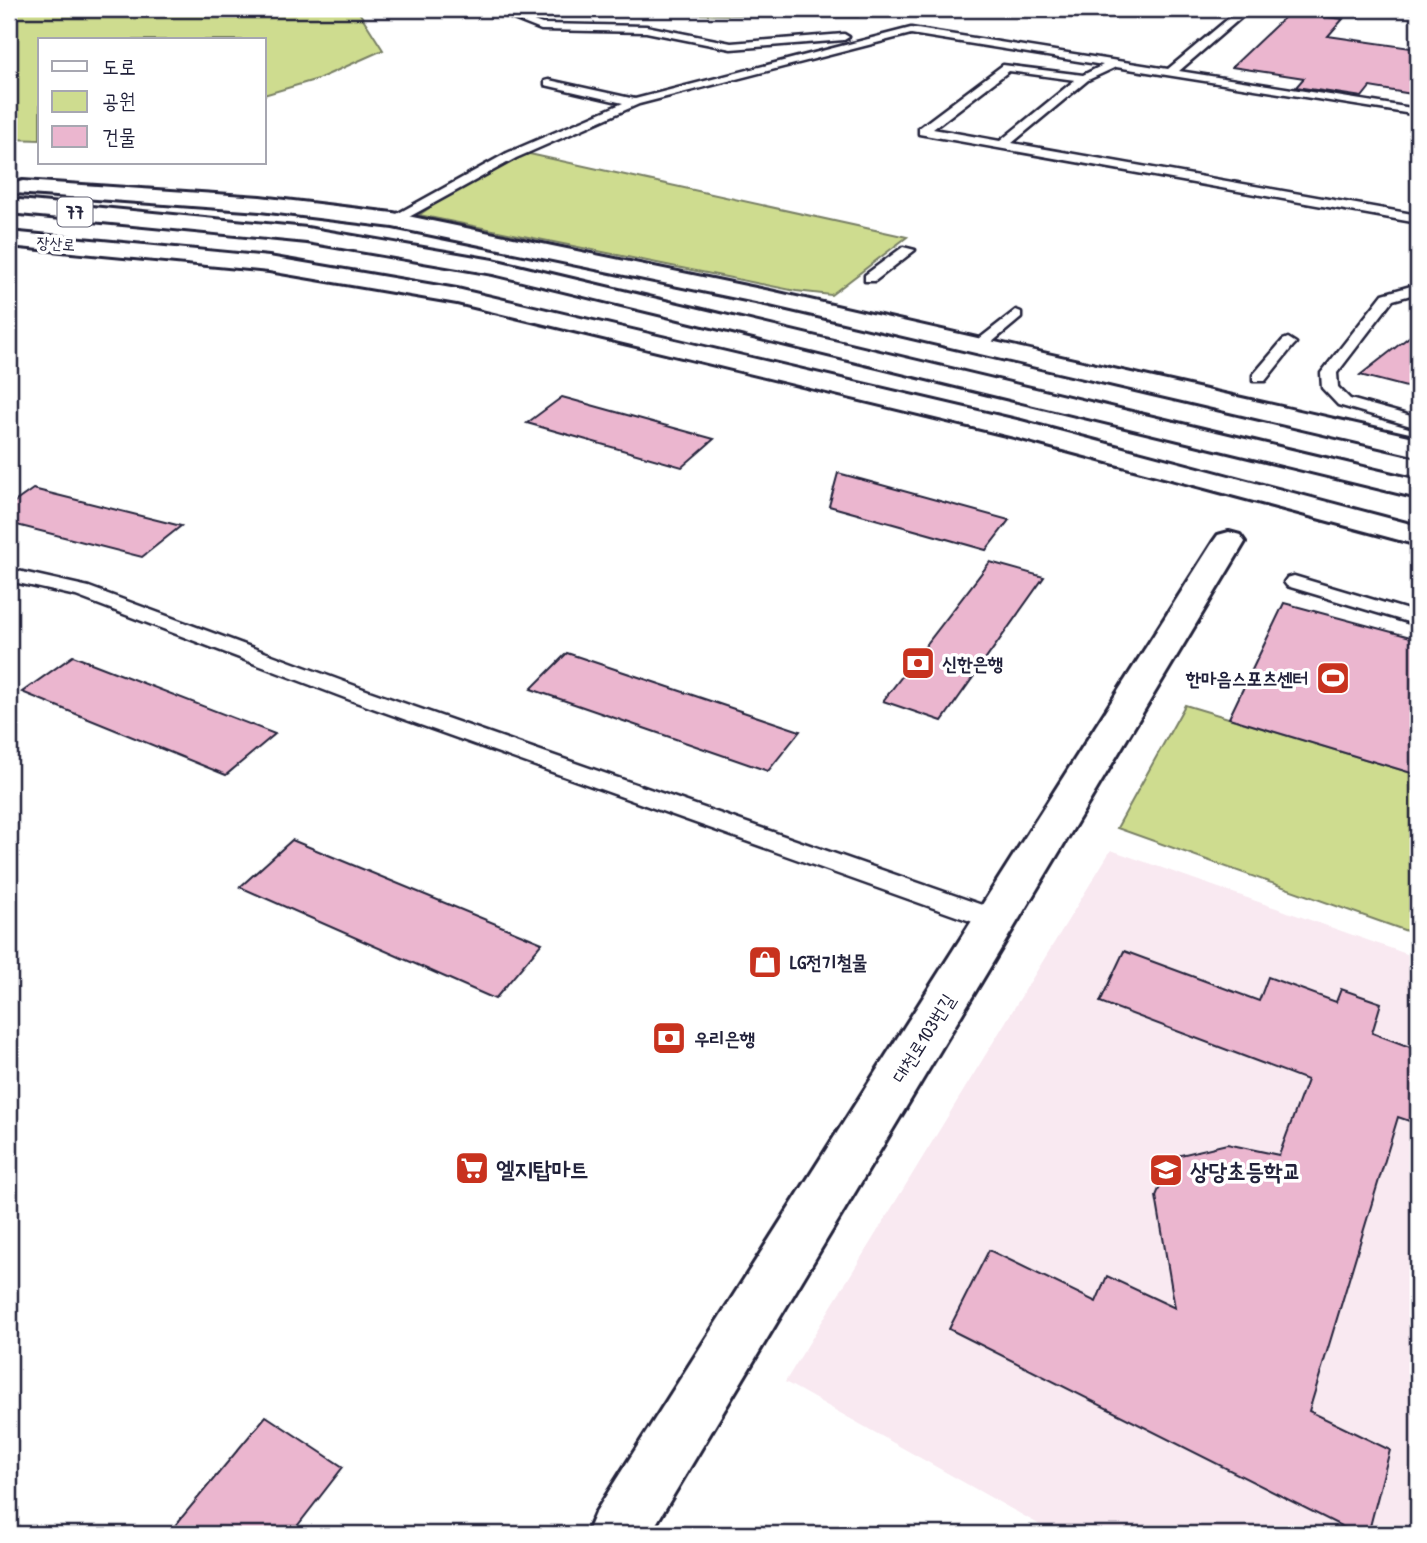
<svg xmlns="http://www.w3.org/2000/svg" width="1427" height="1543" font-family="'Patrick Hand','Poor Story',sans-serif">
<rect width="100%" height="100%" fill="#fff"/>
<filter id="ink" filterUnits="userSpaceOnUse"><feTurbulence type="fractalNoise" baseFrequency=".0143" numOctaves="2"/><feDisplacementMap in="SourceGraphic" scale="14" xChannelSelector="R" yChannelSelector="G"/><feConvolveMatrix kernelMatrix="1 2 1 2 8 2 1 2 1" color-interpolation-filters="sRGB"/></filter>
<g filter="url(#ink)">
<!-- built -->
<path fill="#f9e9f1" d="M1111,850l307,108v576h-362l-271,-152z"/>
<!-- green -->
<g fill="#cedc8f" stroke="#787f65" stroke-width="2">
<path d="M16,9h341l26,41 -65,29 -54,16v-55h-224v100l-31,-1v-129z"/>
<path d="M658,9h205l-5,8 -170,-3z"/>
<path d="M525,153l382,84 -76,58 -35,-4 -377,-76 48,-33z"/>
<path d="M1185,705l233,70v160l-301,-107z"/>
</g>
<!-- building -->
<g fill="#ebb6cf" stroke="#22223b" stroke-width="2">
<path d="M1290,12l53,7 -15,17 90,13v46l-48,-8 -8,10 -66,-10 8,-9 -72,-11z"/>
<path d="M1418,330v60l-58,-15z"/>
<path d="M562,397l152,42 -32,28 -155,-44z"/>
<path d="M838,473l171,47 -23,30 -157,-44z"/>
<path d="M33,489l148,37 -39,31 -133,-34v-17z"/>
<path d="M990,562l54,15 -102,144 -59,-20z"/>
<path d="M1284,603l134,36v136l-189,-57z"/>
<path d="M567,653l233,78 -32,40 -237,-82z"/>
<path d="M73,656l202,78 -49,41 -204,-83z"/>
<path d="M292,840l250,103 -47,56 -255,-112z"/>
<path d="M1124,951l135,50 9,-24 68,25 5,-13 40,14 -9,30 46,17v74l-20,-7 -89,294 81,39 -22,84h-11l-408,-205 40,-79 107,52 11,-26 68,32 -19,-112 16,-39 55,-13 52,11 28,-75 -207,-78z"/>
<path d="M266,1416l77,51 -52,67h-123z"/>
</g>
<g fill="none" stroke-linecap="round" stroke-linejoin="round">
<!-- lane casing -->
<g stroke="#22223b" stroke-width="5">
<g id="lane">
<path d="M488,9h13l41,15 104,2 85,17 113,-9 5,3 -5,3 -113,9 -85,-17 -105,-2z"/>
<path d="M1240,9h11l-72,62 239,38v6l-302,-48 -28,13 -76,63 406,72v8l-499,-89v-6l84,-63 80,10 20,-10 -192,-31 -272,70 -123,54 -118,65 -12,-3 121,-67 116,-50 -78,-18v-4l4,-1 86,19 276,-71 257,41zM1009,71l66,9 -75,61 -67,-12z"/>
<path d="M1401,9h17v4z"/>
<path d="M903,247l12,3 -40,31h-10v-6z"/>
<path d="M1418,284v9l-25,7 -56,73 1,14 12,12 68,19v10l-80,-23 -16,-17 -1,-15 62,-79z"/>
<path d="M1016,310l5,2v6l-36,30h-10v-6z"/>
<path d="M1288,338l8,5 -3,3 -28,35h-12v-6l30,-35z"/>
<path d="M9,569l80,18 280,104 636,222 4,7 -4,7 -9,2 -9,-2 -634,-226 -277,-105 -67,-15z"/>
<path d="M1294,576l124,37v12l-131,-39 -3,-4 3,-4z"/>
</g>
</g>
<!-- street casing -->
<g stroke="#22223b" stroke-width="6">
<path id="street" d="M23,181l237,16 133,16 377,78 648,147v18l-648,-151 -377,-78 -133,-16 -245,-18 -3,-5 3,-5z"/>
</g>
<!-- secondary casing -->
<g stroke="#22223b" stroke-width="6">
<path id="secondary" d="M1229,532l11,3 5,7 -595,992h-64l9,-21 618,-971 5,-7z"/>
</g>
<!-- highway casing -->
<g stroke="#22223b" stroke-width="6">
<g id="highway">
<path d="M9,199l298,29 186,32 925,220v18l-925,-224 -186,-32 -298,-29z"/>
<path d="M9,232l260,25 188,32 564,132 397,105v19l-404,-108 -557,-134 -188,-32 -260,-25z"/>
</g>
</g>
<!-- lane -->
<use href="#lane" fill="#fff" fill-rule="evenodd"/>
<!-- street -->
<use href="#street" fill="#fff" fill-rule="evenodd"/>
<!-- secondary -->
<use href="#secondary" fill="#fff" fill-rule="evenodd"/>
<!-- highway -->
<use href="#highway" fill="#fff" fill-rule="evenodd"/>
</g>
</g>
<!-- icons -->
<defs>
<g id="bank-square" transform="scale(1.75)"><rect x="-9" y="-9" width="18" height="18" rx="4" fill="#c8321e" stroke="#fff"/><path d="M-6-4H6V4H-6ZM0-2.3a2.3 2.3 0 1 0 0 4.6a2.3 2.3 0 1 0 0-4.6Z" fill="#fff"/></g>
<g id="stadium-square" transform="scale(1.75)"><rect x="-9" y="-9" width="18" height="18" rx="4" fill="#c8321e" stroke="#fff"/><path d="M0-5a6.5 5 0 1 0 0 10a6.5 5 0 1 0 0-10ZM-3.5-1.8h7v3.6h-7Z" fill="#fff"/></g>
<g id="shop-square" transform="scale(1.75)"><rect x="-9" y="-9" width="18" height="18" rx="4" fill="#c8321e" stroke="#fff"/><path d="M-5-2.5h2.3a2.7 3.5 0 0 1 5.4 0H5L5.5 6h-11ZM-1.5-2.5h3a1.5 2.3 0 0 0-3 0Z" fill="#fff"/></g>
<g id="supermarket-square" transform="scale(1.75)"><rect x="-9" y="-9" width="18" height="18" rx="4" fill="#c8321e" stroke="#fff"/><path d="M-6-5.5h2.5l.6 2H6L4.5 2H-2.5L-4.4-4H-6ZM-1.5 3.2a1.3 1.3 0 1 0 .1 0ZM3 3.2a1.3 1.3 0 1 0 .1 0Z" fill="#fff"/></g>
<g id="school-square" transform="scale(1.75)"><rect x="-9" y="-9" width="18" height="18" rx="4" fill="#c8321e" stroke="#fff"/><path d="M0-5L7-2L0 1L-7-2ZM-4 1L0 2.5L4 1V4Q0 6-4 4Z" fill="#fff"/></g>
</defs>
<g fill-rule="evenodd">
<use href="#bank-square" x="918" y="663"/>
<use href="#stadium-square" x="1333" y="678"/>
<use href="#shop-square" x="765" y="962"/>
<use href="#bank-square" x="669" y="1038"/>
<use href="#supermarket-square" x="472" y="1168"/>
<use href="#school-square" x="1166" y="1170"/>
</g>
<g text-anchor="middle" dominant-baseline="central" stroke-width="7" stroke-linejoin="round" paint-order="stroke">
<!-- far-street labels -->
<g font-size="16" fill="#22223b" stroke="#fff">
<text transform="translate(56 243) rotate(4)">장산로</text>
</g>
<!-- shield labels -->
<rect fill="#fff" stroke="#646476" stroke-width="2" x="57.5" y="197.5" width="35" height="29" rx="5"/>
<g font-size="18" font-weight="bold" fill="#22223b">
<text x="75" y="212">77</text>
</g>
<!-- poi labels -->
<g font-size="19" font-weight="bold" fill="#22223b" stroke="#fff" text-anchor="start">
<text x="942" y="663">신한은행</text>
<text x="1308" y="678" text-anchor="end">한마음스포츠센터</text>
<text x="790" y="962">LG전기철물</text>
<text x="694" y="1038">우리은행</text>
</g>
<!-- street labels -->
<g font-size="19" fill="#22223b" stroke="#fff">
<text transform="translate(923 1038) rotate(-58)">대천로103번길</text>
</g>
<!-- near-poi labels -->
<g font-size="23" font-weight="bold" fill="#22223b" stroke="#fff" text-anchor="start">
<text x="496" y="1168">엘지탑마트</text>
<text x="1190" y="1170">상당초등학교</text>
</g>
</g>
<!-- margin -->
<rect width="1427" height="1543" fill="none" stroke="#fff" stroke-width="35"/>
<rect x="18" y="18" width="1392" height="1508" fill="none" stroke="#22223b" stroke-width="2.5" filter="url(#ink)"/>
<!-- legend -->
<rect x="38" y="38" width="228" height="126" fill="#ffffff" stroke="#a7a7b1" stroke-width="2"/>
<rect x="52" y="61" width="35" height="10" fill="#ffffff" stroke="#a7a7b1" stroke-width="2"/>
<text x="102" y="74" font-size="21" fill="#22223b">도로</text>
<rect x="52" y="91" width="35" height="21" fill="#cedc8f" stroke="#a7a7b1" stroke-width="2"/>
<text x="102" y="108" font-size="21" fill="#22223b">공원</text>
<rect x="52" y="126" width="35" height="21" fill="#ebb6cf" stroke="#a7a7b1" stroke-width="2"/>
<text x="102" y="144" font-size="21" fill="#22223b">건물</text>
</svg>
